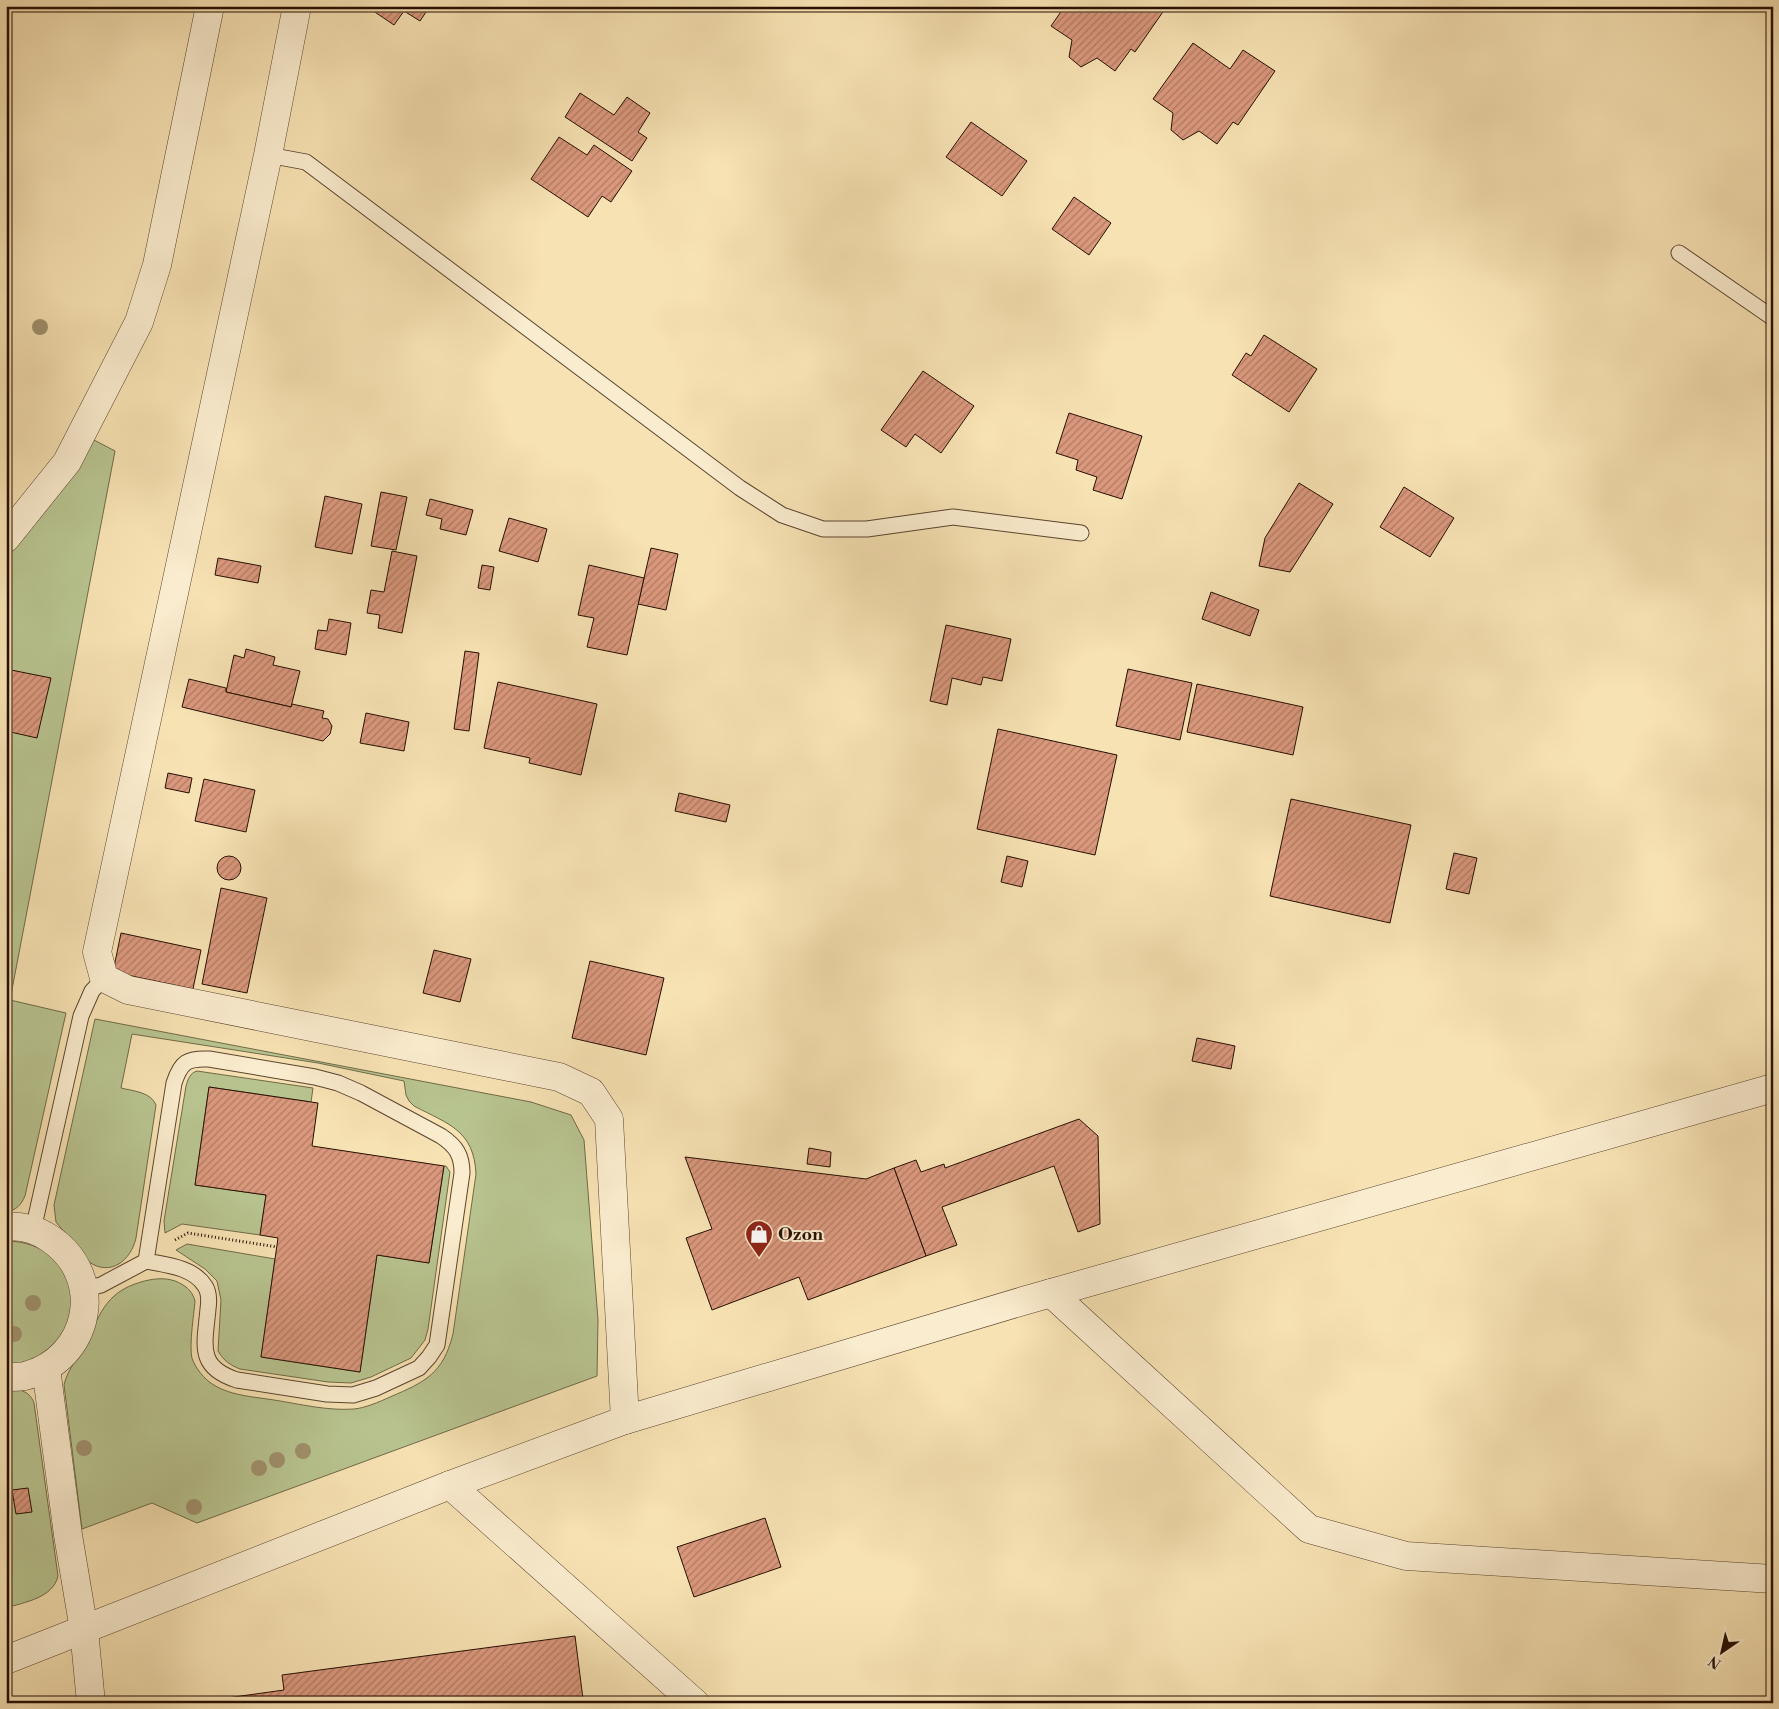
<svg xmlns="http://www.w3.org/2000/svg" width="1779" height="1709" font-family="'Libre Bodoni',serif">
<defs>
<pattern id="building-hatch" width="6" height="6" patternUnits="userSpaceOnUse" patternTransform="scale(1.25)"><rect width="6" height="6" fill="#da987d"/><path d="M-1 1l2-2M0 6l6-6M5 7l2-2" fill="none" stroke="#b17a64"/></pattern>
</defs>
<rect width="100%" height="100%" fill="#f7e2b3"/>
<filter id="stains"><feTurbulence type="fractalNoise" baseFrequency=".004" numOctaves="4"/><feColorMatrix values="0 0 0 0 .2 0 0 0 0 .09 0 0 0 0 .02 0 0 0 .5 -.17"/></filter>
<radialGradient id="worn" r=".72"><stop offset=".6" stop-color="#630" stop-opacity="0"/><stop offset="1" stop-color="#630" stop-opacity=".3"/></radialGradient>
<!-- grass -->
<g fill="#b8c490" stroke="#6f6a48">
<path d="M94,440l21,11 -105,549 56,13 -41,183c-4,9 -9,15 -19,15v-652l72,-90z"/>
<path d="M95,1019l436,83 40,13 13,25 14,180 -1,56 -400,147 -45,-20 -70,26 -18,-144c3,-14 12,-24 19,-37 17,-31 20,-55 58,-66 10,-3 23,-5 34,-1 10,4 17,9 20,20 -1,13 -7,50 -2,60 16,34 49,34 81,39 26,4 53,11 80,9 11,-1 25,-7 36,-12 35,-15 53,-23 63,-63l23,-160c-2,-44 -28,-50 -62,-68l-5,-5 -3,-6 -2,-14 -86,-18 -186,-29 -11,54c12,3 30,4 35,17l-20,133c-5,22 -25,39 -47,24l-33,-40 -2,-17z"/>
<path d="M197,1071l116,17 -2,14 -102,-15 -14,98 71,10 -6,40 -78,-11 -17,9 -1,-12 22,-135c2,-7 4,-13 11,-15z"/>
<path d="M444,1166h2l4,6 -22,157 -3,11 -14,18 -40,19 -20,6 -23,-1 -88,-13c-10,-4 -16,-8 -22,-18l3,-51 -4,-19 -12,-12 -29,-19 11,-6 88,15 -14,98 99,15 17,-117 52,8z"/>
<path d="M6,1241c90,1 85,124 0,123z"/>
<path d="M6,1389c13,0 23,1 28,14l24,173c-5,22 -33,26 -52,32z"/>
</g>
<!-- building -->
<g fill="url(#building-hatch)" stroke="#260f01">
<path d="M366,6h64l-10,15 -16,-10 -10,14z"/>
<path d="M1065,6h102l-32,46 -4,-3 -16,22 -18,-13 -16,9 -12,-10 3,-17 -21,-14z"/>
<path d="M1193,43l37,26 13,-19 32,21 -37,54 -5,-3 -16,22 -18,-13 -16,9 -12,-10 2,-17 -20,-14z"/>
<path d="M580,93l34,22 13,-18 23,16 -12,19 9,6 -15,23 -67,-44z"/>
<path d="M971,122l56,39 -25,35 -56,-39z"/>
<path d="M559,137l28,18 7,-10 38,26 -21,31 -9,-6 -14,21 -57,-38z"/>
<path d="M1074,197l37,26 -22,32 -37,-26z"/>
<path d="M1264,335l53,34 -28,43 -57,-37 14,-22 5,3z"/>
<path d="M923,371l51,35 -33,47 -26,-19 -9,13 -25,-17z"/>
<path d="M1069,413l73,23 -20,63 -29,-9 4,-13 -21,-7 2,-10 -22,-7z"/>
<path d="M1299,483l34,21 -43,68 -31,-6 6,-28z"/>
<path d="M1404,487l50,31 -24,39 -50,-30z"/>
<path d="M381,492l26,5 -11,53 -25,-4z"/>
<path d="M325,496l37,8 -10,50 -37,-7z"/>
<path d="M430,499l43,11 -7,25 -26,-6 2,-10 -16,-4z"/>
<path d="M509,518l38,11 -9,33 -39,-11z"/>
<path d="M651,548l27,6 -12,56 -28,-6z"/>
<path d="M392,551l25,5 -15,77 -24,-5 2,-13 -13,-2 4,-23 13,2z"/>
<path d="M218,558l43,8 -3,17 -43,-8z"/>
<path d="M482,565l12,2 -4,23 -12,-2z"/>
<path d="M589,565l55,13 -17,77 -40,-8 7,-29 -16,-3z"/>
<path d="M1211,592l48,18 -9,26 -48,-17z"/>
<path d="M329,619l22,4 -5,32 -31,-6 3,-19 9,1z"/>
<path d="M946,625l65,14 -9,42 -19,-4 -2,8 -29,-7 -5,27 -17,-4z"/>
<path d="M246,649l29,8 -2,8 27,6 -9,36 -65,-15 8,-37 10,3z"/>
<path d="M465,651l14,2 -10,78 -15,-2z"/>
<path d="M6,669l45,9 -14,60 -31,-7z"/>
<path d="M1128,669l64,14 -12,57 -64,-14z"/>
<path d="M189,679l37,9v4l65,15 1,-3 32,7 -2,7 6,1 4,7 -2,8 -7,7 -141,-34z"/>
<path d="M498,682l99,22 -16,71 -52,-12 1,-5 -46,-10z"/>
<path d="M1197,684l106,23 -10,48 -106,-23z"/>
<path d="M366,713l43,9 -5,29 -44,-8z"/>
<path d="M998,729l119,26 -22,100 -118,-26z"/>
<path d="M168,773l24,5 -3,15 -24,-5z"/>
<path d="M204,779l51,11 -9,42 -51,-11z"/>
<path d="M679,793l51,12 -4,17 -51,-11z"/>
<path d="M1291,799l120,26 -21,98 -120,-27z"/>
<path d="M1454,853l23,5 -8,36 -23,-5z"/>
<circle cx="229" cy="868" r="12"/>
<path d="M1007,856l21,5 -6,26 -21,-5z"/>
<path d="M221,888l46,10 -20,95 -45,-9z"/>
<path d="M121,933l80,17 -8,39 -80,-17z"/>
<path d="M434,950l37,9 -11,43 -37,-9z"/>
<path d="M590,961l74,17 -18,77 -74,-17z"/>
<path d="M1197,1038l38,8 -4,23 -39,-8z"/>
<path d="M209,1087l109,16 -6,43 132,20 -15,97 -52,-8 -17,117 -99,-15 17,-119 -18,-3 6,-40 -71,-10z"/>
<path d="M1079,1119l19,17 2,88 -22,8 -24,-66 -112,41 15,38 -31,11 -32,-88 22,-8 5,12 23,-8 1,4z"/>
<path d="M809,1148l22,4 -1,15 -23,-3z"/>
<path d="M685,1157l181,22 28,-11 32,88 -118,44 -9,-23 -87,33 -26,-72 26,-9z"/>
<path d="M28,1488l4,24 -16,2 -4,-24z"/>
<path d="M765,1518l16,49 -87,30 -17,-50z"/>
<path d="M575,1636l8,63 -29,4h-363l93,-13 -2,-15z"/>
</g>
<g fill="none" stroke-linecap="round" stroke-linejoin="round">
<!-- service casing -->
<g stroke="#5a442e" stroke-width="17">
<g id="service">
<path d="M268,155l38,7 434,326 42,27 41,14h44l86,-12 128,16"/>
<path d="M1679,253l94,65"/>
<path d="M33,1230l48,-214 11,-25 12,-13"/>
<path d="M85,1289l16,-4 45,-24c20,4 47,6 59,25 4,6 4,16 3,23 -3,35 -12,58 29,71l90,14 26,1 23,-7 43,-20 10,-11 8,-12 25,-172c0,-18 -6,-27 -21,-37l-80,-43 -23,-10 -23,-6 -106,-18c-22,-1 -28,3 -35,24l-28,178"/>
</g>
</g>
<!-- minor casing -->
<g stroke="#5a442e" stroke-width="29">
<g id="minor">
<path d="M297,6l-29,149 -171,797 7,26 24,12 431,87 32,15 18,27 16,301"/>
<path d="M6,538l61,-76 72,-140 18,-57 53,-259"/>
<path d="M6,1227c15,-2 31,3 43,11 58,38 42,121 -24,138 -6,1 -13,1 -19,1"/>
<path d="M1051,1293l258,236 97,27 367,23"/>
<path d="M46,1368l22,167 16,95 7,73"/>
<path d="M450,1485l245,218"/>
</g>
</g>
<!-- tertiary casing -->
<g stroke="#5a442e" stroke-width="29">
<path id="tertiary" d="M6,1660l444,-175 175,-65 398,-119 750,-213"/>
</g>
<!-- path -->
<path stroke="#260f01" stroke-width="3" stroke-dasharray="1 2.5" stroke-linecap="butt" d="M175,1240l13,-7 89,14"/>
<!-- service -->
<use href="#service" stroke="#faecce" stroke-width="15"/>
<!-- minor -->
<use href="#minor" stroke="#faecce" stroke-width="28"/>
<!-- tertiary -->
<use href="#tertiary" stroke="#faecce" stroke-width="28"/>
</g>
<!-- trees -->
<g fill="#a0916d">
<circle cx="40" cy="327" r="8"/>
<circle cx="33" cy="1303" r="8"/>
<circle cx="14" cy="1334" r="8"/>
<circle cx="84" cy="1448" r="8"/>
<circle cx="303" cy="1451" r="8"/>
<circle cx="277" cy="1460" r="8"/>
<circle cx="259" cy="1468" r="8"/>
<circle cx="194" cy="1507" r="8"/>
</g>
<!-- icons -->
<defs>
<g id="shop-pin" transform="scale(1.4375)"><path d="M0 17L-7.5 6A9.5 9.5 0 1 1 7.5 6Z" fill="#8f2418" stroke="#faecce"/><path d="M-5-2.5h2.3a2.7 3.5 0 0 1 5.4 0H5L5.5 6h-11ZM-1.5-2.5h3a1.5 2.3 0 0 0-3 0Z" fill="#fff"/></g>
</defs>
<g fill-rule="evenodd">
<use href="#shop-pin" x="759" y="1234"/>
</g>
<g text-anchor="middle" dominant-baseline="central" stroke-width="4" stroke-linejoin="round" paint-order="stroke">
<!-- poi labels -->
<g font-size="18" font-weight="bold" fill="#260f01" stroke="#faecce" text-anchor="start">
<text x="778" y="1234">Ozon</text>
</g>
</g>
<!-- margin -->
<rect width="1779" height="1709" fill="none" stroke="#f7e2b3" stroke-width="25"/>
<rect x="8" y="8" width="1764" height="1694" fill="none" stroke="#260f01" stroke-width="2.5"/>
<rect x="12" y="12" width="1754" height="1684" fill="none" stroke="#260f01"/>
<!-- north arrow -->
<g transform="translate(1722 1652) rotate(214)" stroke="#faecce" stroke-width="4" paint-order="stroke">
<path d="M0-4L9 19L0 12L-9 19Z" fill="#260f01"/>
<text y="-8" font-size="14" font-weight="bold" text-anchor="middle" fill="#260f01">N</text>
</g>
<rect width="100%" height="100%" filter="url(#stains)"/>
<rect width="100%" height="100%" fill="url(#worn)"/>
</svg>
